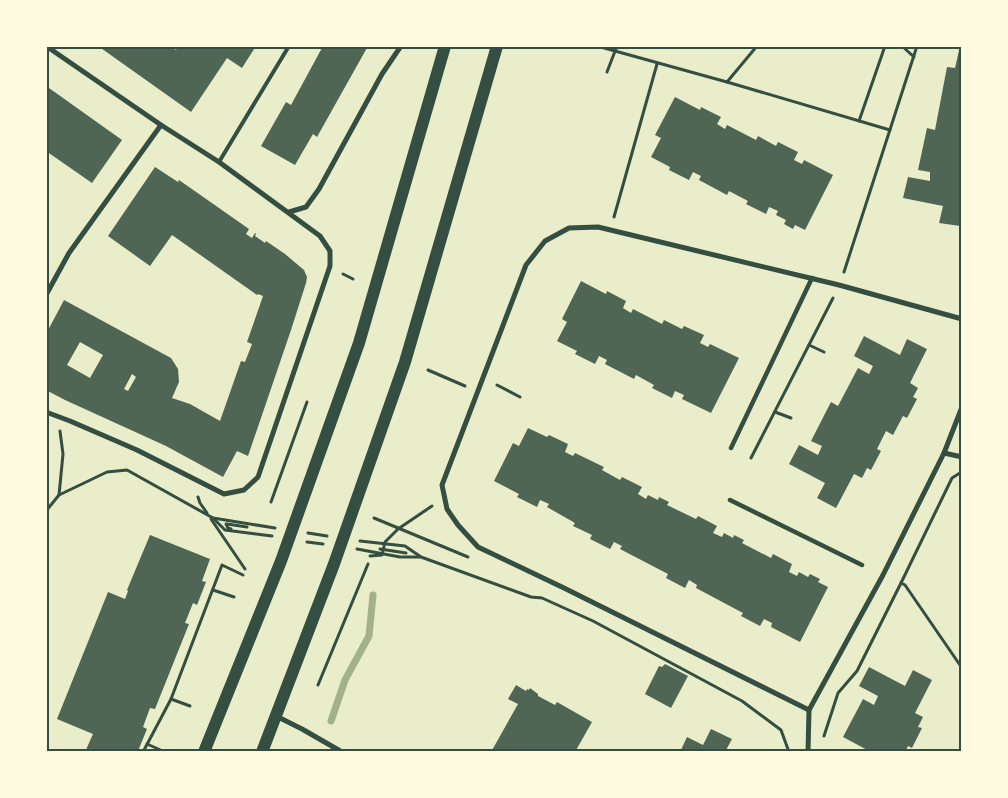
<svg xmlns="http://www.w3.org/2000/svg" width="1008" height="798" font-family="'IBM Plex Sans',sans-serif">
<rect width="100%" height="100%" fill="#e9edc9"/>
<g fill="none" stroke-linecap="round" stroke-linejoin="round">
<!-- stream -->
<path stroke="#a3b18a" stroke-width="7" d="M331,721l14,-41 24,-44 4,-41"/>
</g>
<!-- building -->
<g fill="#4f6655" fill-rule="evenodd">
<path d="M98,46h73l5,4 2,-4h78l-14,22 -15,-10 -36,54z"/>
<path d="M323,46h45l-51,91 -4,-3 -18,31 -34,-19 25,-44 5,3z"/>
<path d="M960,46h2v173l-2,7 -21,-3 4,-17 -40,-8 5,-21 22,4v-9l-12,-2 9,-42 8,2 12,-63 8,1z"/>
<path d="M49,88l73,52 -30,43 -46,-32v-62l1,1z"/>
<path d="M675,97l25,13 1,-3 20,10 -4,7 8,5 2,-4 29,15 2,-4 18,10 2,-4 20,10 -4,8 8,4 2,-4 29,15 -28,55 -10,-5 -2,4 -9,-5 2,-4 -10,-5 2,-4 -9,-4 -3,7 -20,-10 2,-3 -19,-10 -2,4 -28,-15 2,-4 -8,-4 -4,8 -20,-10 1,-3 -19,-10 10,-19 -6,-3z"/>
<path d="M155,167l23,15 1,-2 70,49 -3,5 6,4 3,-5 1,1 -1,2 10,7 1,-2 19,13 19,16 3,7 -1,6 -15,47 -43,126 -11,-5 -14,26 -57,-31 -101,-46 -19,-10v-56l18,-34 107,58 7,11 1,13 -7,16 18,6 30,17 21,-60 4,1 7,-18 -5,-2 16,-46 -5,-2 -1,1 -85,-60 -22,31 -42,-30zM80,342l23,13 -13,23 -23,-13zM132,374l4,3 -8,14 -4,-2z"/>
<path d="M581,281l25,13 1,-3 19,10 -3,7 8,5 2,-4 29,15 2,-4 18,9 2,-3 20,9 -4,8 8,4 2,-3 29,14 -28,55 -29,-14 2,-4 -9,-4 -3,7 -20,-10 2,-3 -18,-10 -2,4 -29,-15 2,-4 -8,-4 -4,8 -20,-10 2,-3 -20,-10 10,-19 -5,-3z"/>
<path d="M864,336l36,19 7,-16 20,10 -17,34 8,5 -5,9 4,2 -10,19 -4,-2 -10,19 -7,-4 -9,18 4,2 -10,19 -4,-2 -5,10 -8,-4 -18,34 -19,-10 8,-15 -36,-19 10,-19 19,10 4,-9 -11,-5 20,-39 7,4 20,-38 11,6 4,-8 -19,-10z"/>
<path d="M528,428l19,9 2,-2 19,9 -3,8 8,4 2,-3 29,14 -2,3 18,10 2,-3 20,10 -4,7 8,5 2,-4 10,5 1,-3 10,5 -2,3 29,14 2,-3 19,10 -4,7 9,4 2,-4 9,5 1,-3 10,5 -2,3 29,15 2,-4 19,10 -3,8 8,4 2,-4 9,5 2,-3 10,5 -2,3 10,5 -28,55 -29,-15 1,-4 -8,-4 -4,7 -19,-10 2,-3 -47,-25 1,-3 -8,-5 -4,8 -19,-10 2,-4 -48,-25 2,-3 -8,-4 -4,7 -20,-10 2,-4 -19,-9 2,-3 -28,-16 2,-3 -9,-4 -3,7 -20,-10 2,-3 -25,-13 19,-38 6,3z"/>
<path d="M150,535l60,24 -8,22 4,1 -9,23 -4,-2 -8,20 4,1 -34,85 -5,-1 -7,19 4,2 -9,22 -3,-1 -1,2h-49l8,-18 -36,-15 51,-127 17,7 3,-8 -1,-1z"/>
<path d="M665,664l23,12 -17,32 -26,-14 14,-28 3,1z"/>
<path d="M869,667l36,19 8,-16 19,10 -17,33 8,4 -5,10 4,1 -10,20 -4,-2 -3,6h-34l-28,-15 20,-38 11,6 4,-9 -19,-10z"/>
<path d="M516,685l10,6 1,-2 2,1 1,-2 8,6v2l17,9 2,-3 35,20 -17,30h-84l27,-48 -10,-5z"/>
<path d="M711,729l21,10 -7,13h-45l7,-15 16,8z"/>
</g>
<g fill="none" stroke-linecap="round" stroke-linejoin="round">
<!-- path -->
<g stroke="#344e41" stroke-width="3">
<path d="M597,46l130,36 163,48"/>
<path d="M902,46l12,11"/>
<path d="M607,72l10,-26"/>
<path d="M727,82l30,-36"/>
<path d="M859,121l26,-75"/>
<path d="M614,217l43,-153"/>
<path d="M844,272l73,-226"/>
<path d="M343,274l10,5"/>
<path d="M809,345l15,7"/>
<path d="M428,370l37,16"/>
<path d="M497,385l23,12"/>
<path d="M775,412l16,6"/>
<path d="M751,458l82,-160"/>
<path d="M59,495l4,-41 -3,-23"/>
<path d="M198,497l2,6 7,10"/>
<path d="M271,502l36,-100"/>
<path d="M46,511l13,-16 48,-23 20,-2 86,48 62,10"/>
<path d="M213,518l12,12 47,6"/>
<path d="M374,518l94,39"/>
<path d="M211,519l34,50"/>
<path d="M226,524l2,4 3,1"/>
<path d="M227,524l20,3"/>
<path d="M308,533l19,3"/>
<path d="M360,541l45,5 16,11 110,40 11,1 51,23 149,80 39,29 8,22"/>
<path d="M307,542l16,2"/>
<path d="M357,549l43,8h20"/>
<path d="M380,549l26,4"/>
<path d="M370,556l12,-1 3,-13 13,-13 34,-23"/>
<path d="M901,583l4,2 57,83"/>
<path d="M213,590l21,7"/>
<path d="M318,685l50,-121"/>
<path d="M171,699l19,7"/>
<path d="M824,736l14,-43 19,-22 44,-88 51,-105 8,-5 2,1"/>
<path d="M147,744l18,8"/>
<path d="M143,752l28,-53 51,-134 21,10"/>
</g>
<!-- service -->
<path stroke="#344e41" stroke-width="4" d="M219,162l70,-116"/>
<!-- pedestrian -->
<g stroke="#344e41" stroke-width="4.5">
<path d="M731,448l81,-170"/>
<path d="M730,500l132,65"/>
</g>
<!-- minor -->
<g stroke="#344e41" stroke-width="5">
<path d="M46,46l115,79 58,37 101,74 10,15v15l-72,211 -14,13 -20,4 -87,-44 -67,-29 -24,-9"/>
<path d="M289,212l17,-5 13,-18 63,-115 19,-28"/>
<path d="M46,295l23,-42 92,-128"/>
<path d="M944,453l18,4"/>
<path d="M809,710l-245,-122 -86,-41 -20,-22 -11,-16 -5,-24 84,-220 19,-24 24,-13 29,-1 241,58 123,34"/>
<path d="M276,716l26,13 40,23"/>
<path d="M808,752l1,-42 74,-135 61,-122 18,-46"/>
</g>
<!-- primary -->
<g stroke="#344e41" stroke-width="12">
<path d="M204,752l77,-191 78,-218 86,-297"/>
<path d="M262,752l72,-188 71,-202 92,-316"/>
</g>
</g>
<!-- border -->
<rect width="1008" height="798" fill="none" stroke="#fefae0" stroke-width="95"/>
<rect x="48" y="48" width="912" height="702" fill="none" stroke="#344e41" stroke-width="2"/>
</svg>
